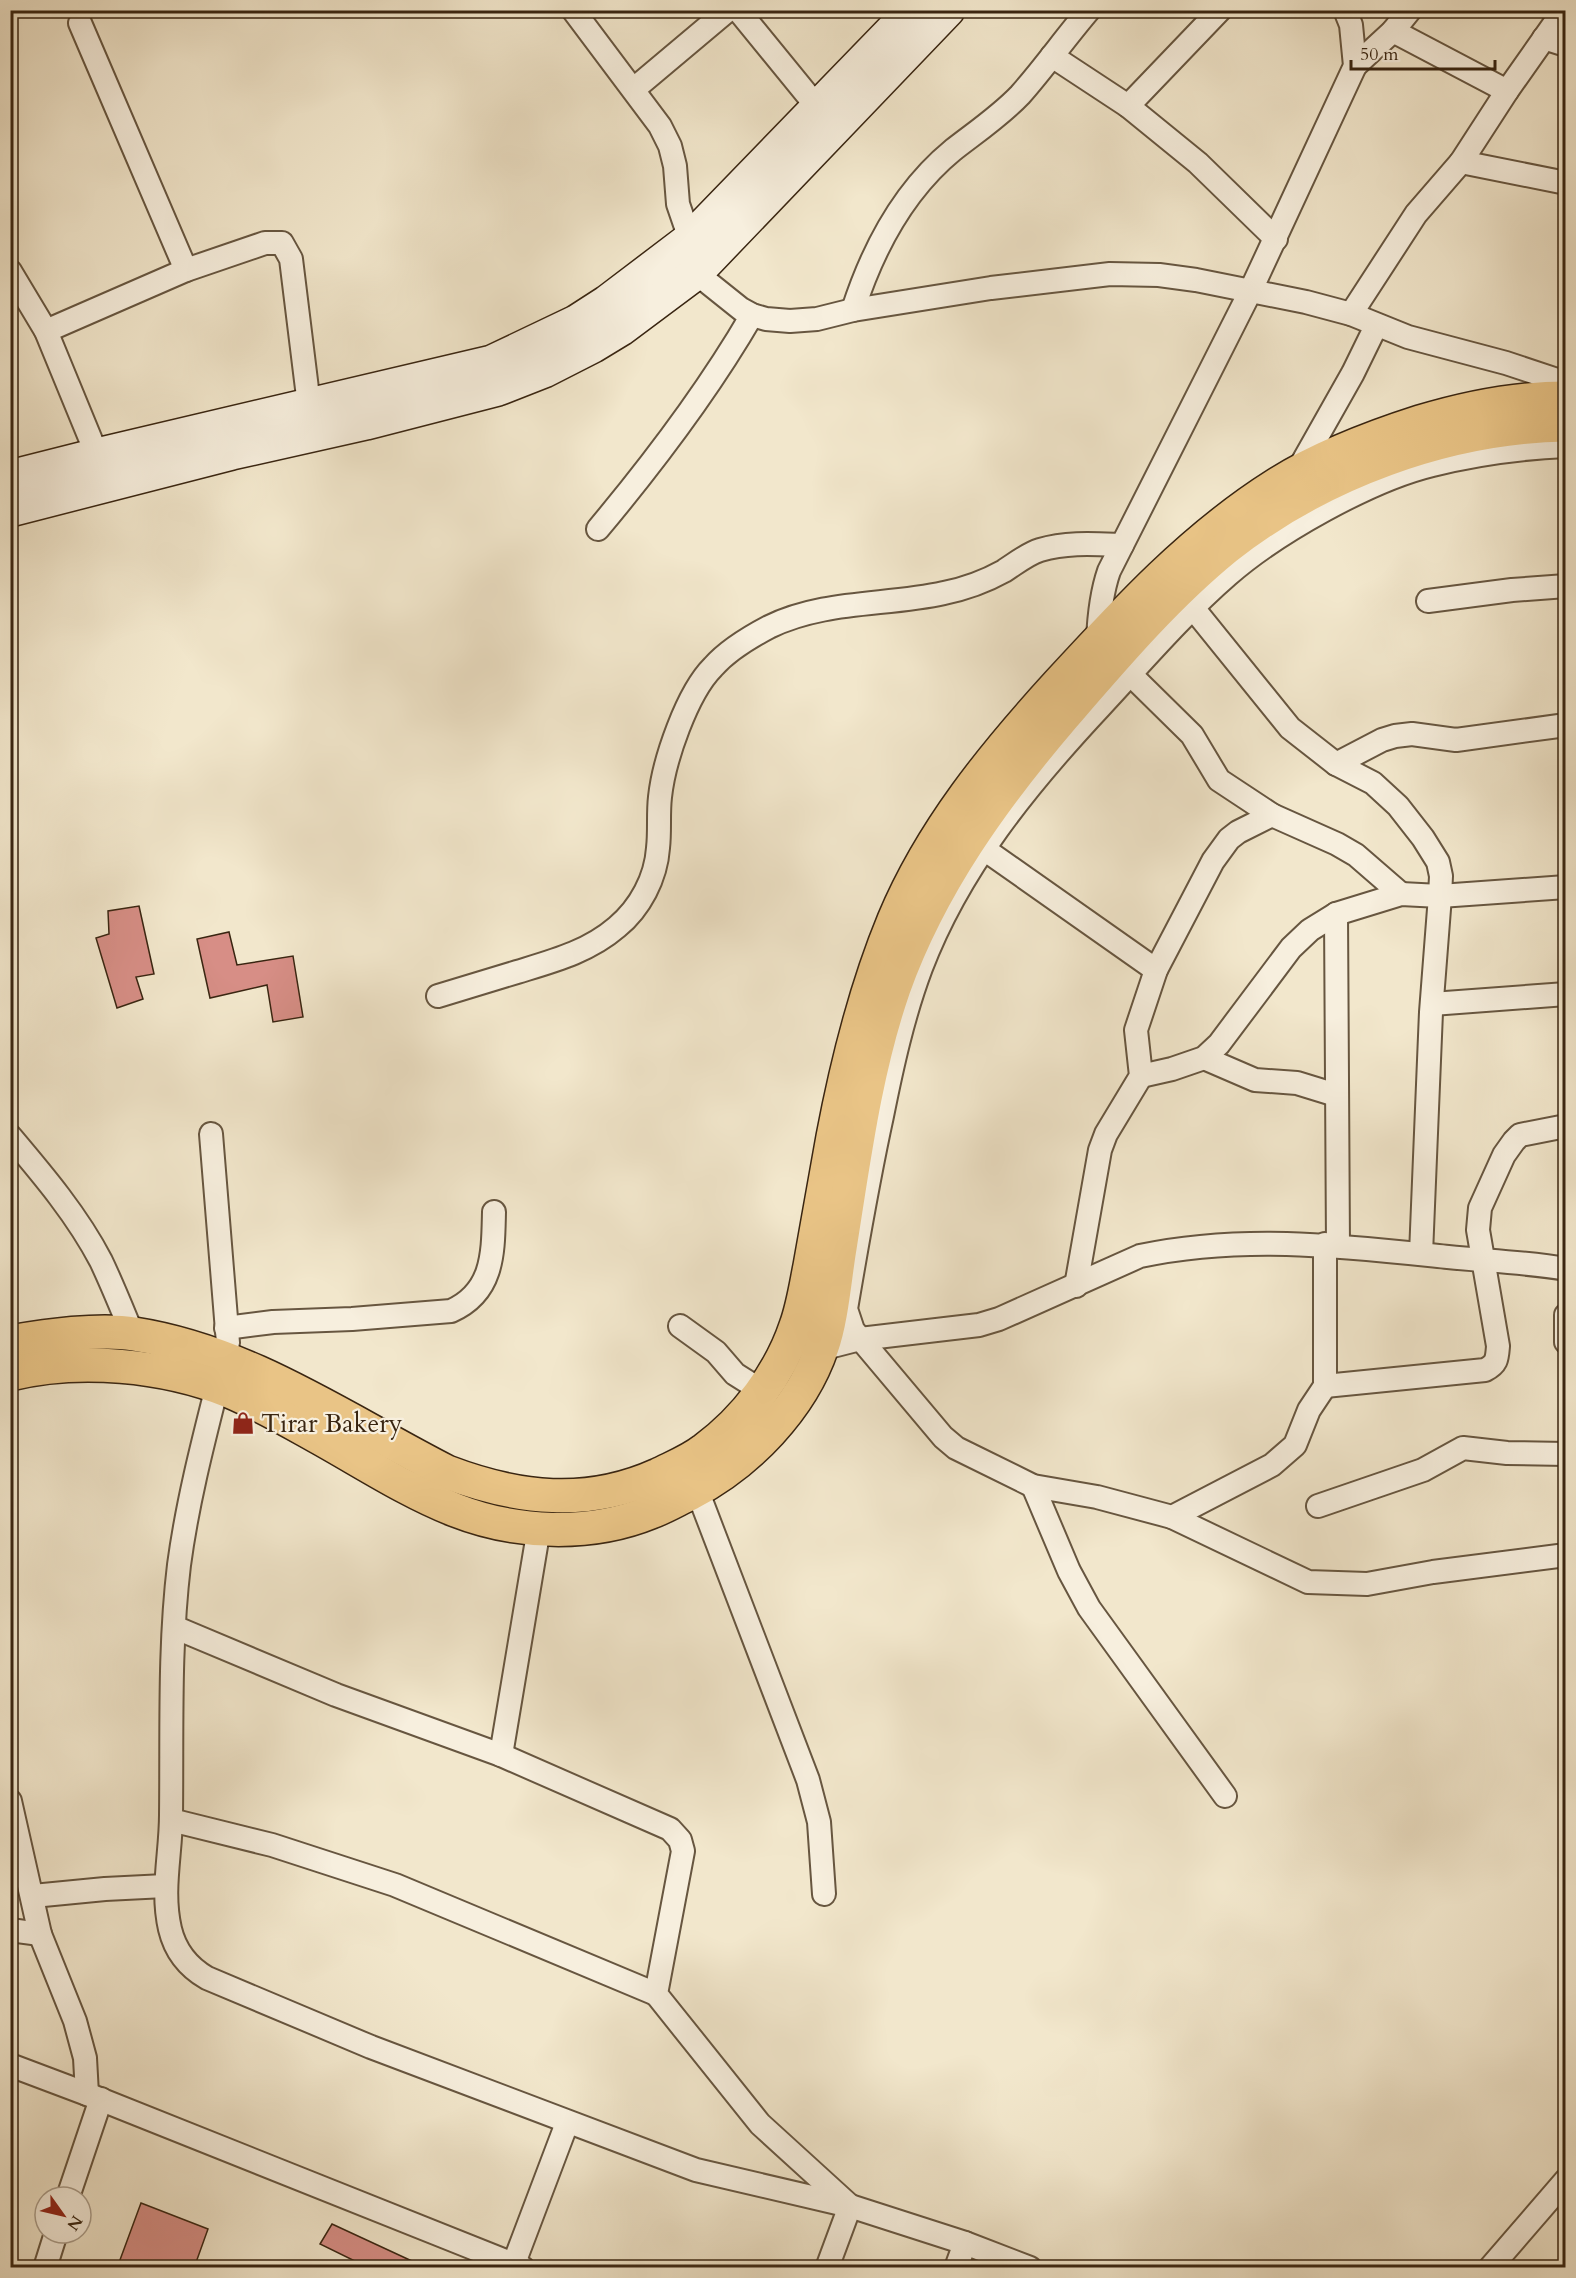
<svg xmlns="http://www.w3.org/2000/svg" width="1576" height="2278" font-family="Cardo,serif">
<rect width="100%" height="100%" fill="#f2e7cc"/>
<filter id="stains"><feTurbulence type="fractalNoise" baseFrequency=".00333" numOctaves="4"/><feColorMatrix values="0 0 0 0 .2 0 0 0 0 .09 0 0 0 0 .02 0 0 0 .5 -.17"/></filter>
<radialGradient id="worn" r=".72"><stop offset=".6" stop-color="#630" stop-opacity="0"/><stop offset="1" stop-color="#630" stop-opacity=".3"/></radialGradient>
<!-- building -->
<g fill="#d78e86" stroke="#392511" stroke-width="1.5">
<path d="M139,906l15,68 -18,3 7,22 -26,9 -21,-70 13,-4 -1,-23z"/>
<path d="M229,932l8,33 56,-9 10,61 -30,5 -6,-37 -57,13 -13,-59z"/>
<path d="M141,2203l67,26 -14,39h-77z"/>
<path d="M332,2224l95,44h-58l-49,-24z"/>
</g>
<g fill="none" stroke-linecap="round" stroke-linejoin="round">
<!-- street casing -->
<g stroke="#675640" stroke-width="26">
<g id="street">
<path d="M573,10l87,116 10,20 5,20 3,38 12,35"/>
<path d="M738,10l80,98"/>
<path d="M80,23l106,247"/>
<path d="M1393,31l114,60"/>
<path d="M1544,38l22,7"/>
<path d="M1052,56l76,50 70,57 78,76"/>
<path d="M1355,66l38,-35 17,-21"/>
<path d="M634,89l94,-79"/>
<path d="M1128,106l92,-96"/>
<path d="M1461,162l105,21"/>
<path d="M10,271l36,60 51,124"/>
<path d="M696,273l45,36 11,6 14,4 24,2 27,-2 36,-9 138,-22 119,-14 49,1 37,5 110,22 45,12 57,23 98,26 60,20"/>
<path d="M853,310c20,-62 50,-119 100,-160 23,-18 47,-34 67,-55 24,-27 45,-57 69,-85"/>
<path d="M1351,314l65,-100 45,-52 46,-71 57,-81"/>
<path d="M46,331l140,-61 79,-27h17l9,16 18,146"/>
<path d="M1296,474l57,-101 23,-47"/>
<path d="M598,529c56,-67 110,-138 154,-214"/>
<path d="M1428,601l84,-11 54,-4"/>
<path d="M1193,608l97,120 46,36 37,19 25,23 25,32 15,24 3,14 -1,20 -9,116 -10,242"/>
<path d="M1102,644l-4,-4c1,-24 3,-46 11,-69l141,-279 105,-226 -4,-41 -6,-15"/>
<path d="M1130,674l62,61 27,45 53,35 65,29 19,11 45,39"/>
<path d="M1336,764l46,-24 13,-4 17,-2 44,6 110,-15"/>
<path d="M984,849l172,121"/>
<path d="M1336,914l2,332"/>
<path d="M438,996c27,-8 53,-16 79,-24 36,-11 71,-20 100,-45 23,-19 39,-49 41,-79 2,-17 0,-34 2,-51 4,-37 27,-104 53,-130 14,-16 37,-30 56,-40 55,-27 117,-21 175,-34 20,-4 42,-12 60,-22 11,-7 23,-17 36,-21 27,-8 54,-6 82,-5"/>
<path d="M1432,1004l134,-10"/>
<path d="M1204,1058l51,22 42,3 39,12"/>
<path d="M1141,1076l31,-7 32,-11 15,-14 72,-96 19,-18 26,-16 65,-20 39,2 126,-9"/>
<path d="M211,1134l17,209"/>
<path d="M10,1136c33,39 67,79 91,125 11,23 21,48 31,72"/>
<path d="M1325,1244v142l-16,24 -14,35 -23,20 -100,52 -75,-20 -64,-11 -77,-38 -13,-11 -90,-107 -7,-21c11,-65 22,-129 36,-193 10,-50 21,-100 39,-148 38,-100 107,-184 179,-261 42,-45 82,-92 128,-132 48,-42 142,-95 204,-110 44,-11 89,-17 134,-19"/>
<path d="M1076,1286l24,-136 6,-16 35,-58 -5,-46 20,-60 57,-109 16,-22 9,-7 34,-17"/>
<path d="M1566,1315v27"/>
<path d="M680,1326l36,26 19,22 27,17"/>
<path d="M226,1328l47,-6 79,-3 99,-8c43,-19 42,-59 43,-99"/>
<path d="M821,1349l39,-10 119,-14 20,-6 141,-63c104,-22 203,-10 308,1 39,4 78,5 118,12"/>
<path d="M1325,1386l160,-16c12,-6 12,-11 13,-24l-20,-116 2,-22 24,-53 10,-14 6,-6 46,-9"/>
<path d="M217,1387c-15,59 -30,118 -38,178 -10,83 -7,167 -8,250 0,39 -10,75 -1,114 5,21 18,38 37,49l164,69 325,123 154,36 115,37 65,25"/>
<path d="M1033,1486l36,85 20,37 136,188"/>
<path d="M697,1490l111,290 11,42 5,72"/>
<path d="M1318,1506l105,-36 40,-22 44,5 59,1"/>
<path d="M1172,1517l136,65 59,2 66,-12 133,-17"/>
<path d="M174,1627l162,68 165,60 169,74 10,11 3,11 -27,143 104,130 90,82 -23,62"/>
<path d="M501,1755l38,-227"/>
<path d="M10,1801l30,133 35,87 10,37 2,36"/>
<path d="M171,1820l101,25 123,40 261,109"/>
<path d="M33,1896l72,-7 60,-3"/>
<path d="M10,1930l30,4"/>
<path d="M10,2065l77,29 436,174"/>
<path d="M68,2197l33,-98"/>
<path d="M514,2263l53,-140"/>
<path d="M45,2268l11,-35"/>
<path d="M956,2268l9,-25"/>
<path d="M1490,2268l76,-88"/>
</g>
</g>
<!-- secondary casing -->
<g stroke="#392511" stroke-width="36">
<g id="secondary">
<path d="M10,477l87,-22 395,-93 84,-40 31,-20 83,-63 222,-229"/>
<path d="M10,510l222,-57 134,-30 132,-34 46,-18 49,-25 28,-17 75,-56 252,-263"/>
</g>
</g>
<!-- primary casing -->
<g stroke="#392511" stroke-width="36">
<g id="primary">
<path d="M10,1342c36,-6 89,-14 124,-8 116,18 211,86 313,138 71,27 140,35 211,3 16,-8 32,-14 46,-25 41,-30 76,-76 92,-124 7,-19 10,-40 14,-60 8,-43 15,-86 23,-129 14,-74 32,-147 61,-217 37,-89 100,-166 164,-236 67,-73 134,-146 218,-199 44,-28 94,-47 144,-63 46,-14 97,-24 146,-24"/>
<path d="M10,1374c69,-17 154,-9 219,17 31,13 60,30 89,46 45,25 89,54 137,73 61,24 135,27 196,2 14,-5 27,-13 40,-19 57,-30 110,-84 131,-146 10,-28 13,-69 18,-99 14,-87 25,-176 54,-260 37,-103 100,-190 170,-272 51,-59 102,-119 162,-168 94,-74 219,-121 340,-123"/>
</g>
</g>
<!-- street -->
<use href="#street" stroke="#f7efde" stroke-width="22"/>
<!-- secondary -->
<use href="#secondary" stroke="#f7efde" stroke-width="33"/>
<!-- primary -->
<use href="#primary" stroke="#e9c486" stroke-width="33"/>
</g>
<!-- icons -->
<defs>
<g id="shop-bare" transform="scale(1.8)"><path d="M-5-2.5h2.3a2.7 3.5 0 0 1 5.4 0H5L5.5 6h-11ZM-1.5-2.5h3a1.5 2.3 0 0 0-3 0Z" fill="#8f2418" stroke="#f7efde" stroke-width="2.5" paint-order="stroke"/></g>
</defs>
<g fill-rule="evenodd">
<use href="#shop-bare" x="243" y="1423"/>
</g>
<g text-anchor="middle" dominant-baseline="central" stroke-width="4.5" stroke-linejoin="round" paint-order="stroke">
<!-- poi labels -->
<g font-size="26" fill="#392511" stroke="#f7efde" text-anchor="start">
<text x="261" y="1423">Tirar Bakery</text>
</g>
</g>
<!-- margin -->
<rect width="1576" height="2278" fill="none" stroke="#f2e7cc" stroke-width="36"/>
<rect x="12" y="12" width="1552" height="2254" fill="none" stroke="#392511" stroke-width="3"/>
<rect x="18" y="18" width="1540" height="2242" fill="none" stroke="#392511" stroke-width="1.5"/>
<!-- north arrow -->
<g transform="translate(63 2215) rotate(124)"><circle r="28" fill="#f7efde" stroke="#ab9e8c" stroke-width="1.5"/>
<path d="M0-4.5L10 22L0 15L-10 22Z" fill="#8f2418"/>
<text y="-9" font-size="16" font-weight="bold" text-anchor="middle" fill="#392511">N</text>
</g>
<!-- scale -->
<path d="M1351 60v9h144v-9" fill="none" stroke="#392511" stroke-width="3"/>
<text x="1360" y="60" font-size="18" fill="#392511" stroke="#f7efde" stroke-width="4.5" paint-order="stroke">50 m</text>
<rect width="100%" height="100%" filter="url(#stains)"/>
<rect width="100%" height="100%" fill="url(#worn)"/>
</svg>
